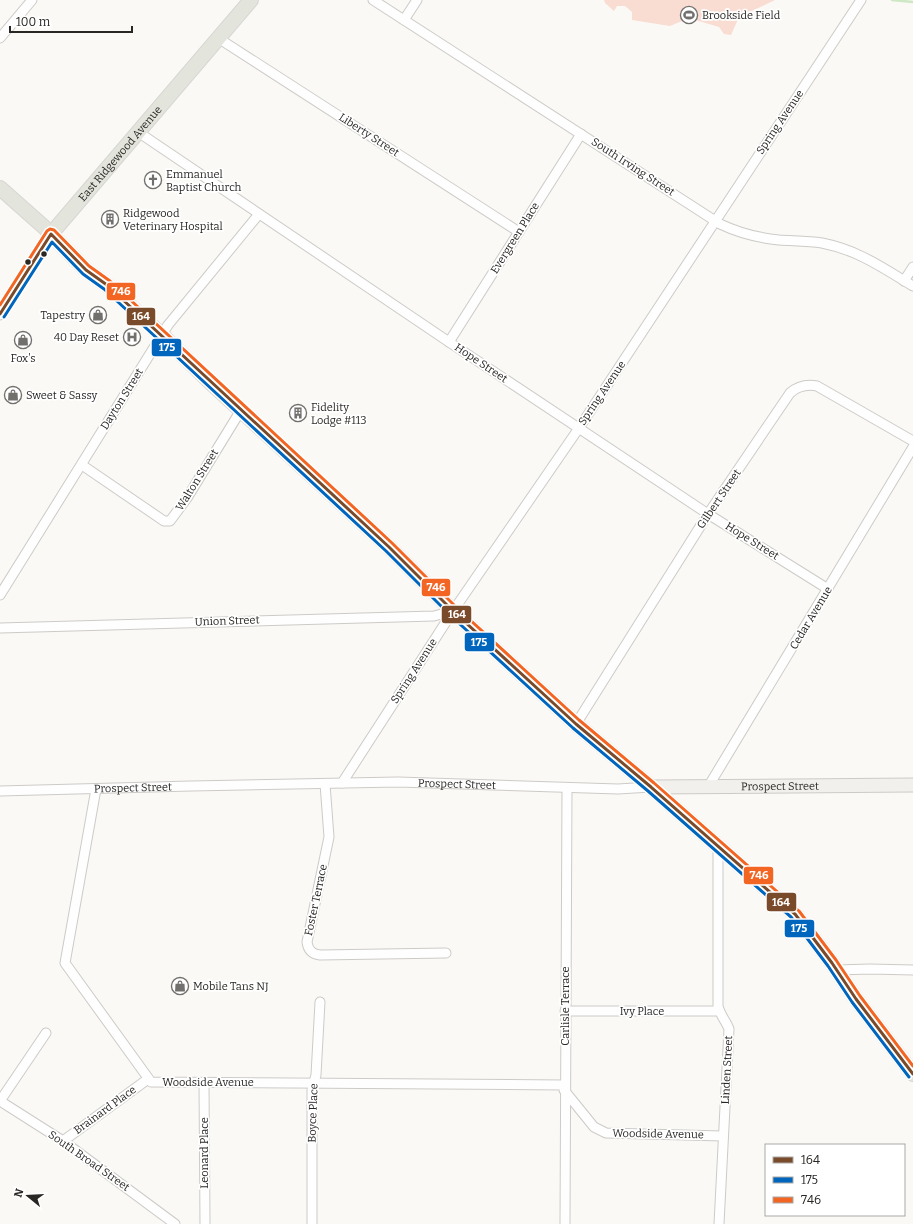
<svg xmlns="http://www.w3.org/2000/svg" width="913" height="1224" font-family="Bitter,serif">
<rect width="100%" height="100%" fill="#fbf9f5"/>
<!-- green -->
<path fill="#f9dcd2" d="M604,0h171l-36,17 -8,18 -7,-1 -5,-7 -27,-8 -10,2 -12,5 -38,-6v-8l-7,-6h-8l-3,5 -9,-8z"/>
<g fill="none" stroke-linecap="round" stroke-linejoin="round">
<!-- stream -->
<path stroke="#cee7c5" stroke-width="2.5" d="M892,0l21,2"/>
<!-- minor casing -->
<g stroke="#cdcbc8" stroke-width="11">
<g id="minor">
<path d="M373,0l347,224c19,9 39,14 59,16 14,1 29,1 43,3 36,7 61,25 91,43"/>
<path d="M404,20l13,-20"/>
<path d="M0,38l32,-38"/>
<path d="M218,38l301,194"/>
<path d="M138,132l311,210 259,172 120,75"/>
<path d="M904,281l9,-14"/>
<path d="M449,342l132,-208"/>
<path d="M82,465l82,56h6l17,-23 54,-88"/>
<path d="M0,595l168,-270 91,-111"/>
<path d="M0,628l434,-12 19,-5"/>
<path d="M576,724l132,-210 82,-121c8,-7 16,-9 27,-7l96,55"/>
<path d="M342,783l111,-172 126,-183 282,-428"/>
<path d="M325,784l4,53 -22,105c1,8 5,12 13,13l126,-2"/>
<path d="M708,787l205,-340"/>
<path d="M96,789l-31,174 86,119 413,3"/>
<path id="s1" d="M0,791l191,-5 207,-4 220,7 33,-2"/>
<path d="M718,847v159c2,9 8,15 11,23l-10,195"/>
<path d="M837,970l33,-1 43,1"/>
<path d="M565,1011h154"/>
<path d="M46,1033l-46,68 63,40 112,83"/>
<path d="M204,1082l1,142"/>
<path d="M564,1090l30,37 12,6 117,3"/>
<path d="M63,1141l85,-62"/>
<path d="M312,1224v-134l4,-15 4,-73"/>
<path d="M565,1224l2,-436"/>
</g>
</g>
<!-- tertiary casing -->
<g stroke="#cdcbc8" stroke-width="13">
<path id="tertiary" d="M0,314l51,-80"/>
</g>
<!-- secondary casing -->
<g stroke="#cdcbc8" stroke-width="15">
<g id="secondary">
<path id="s2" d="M651,787l262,-2"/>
</g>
</g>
<!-- primary casing -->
<g stroke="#d7d6d3" stroke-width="16">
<g id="primary">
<path d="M0,188l44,39 42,43 21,15 60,55 41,40 181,167 64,64 123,113 75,63 144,127 37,49 24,36 57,75"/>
<path id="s3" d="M51,234l200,-234"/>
</g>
</g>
<!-- minor -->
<use href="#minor" stroke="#fefefe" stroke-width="9"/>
<!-- tertiary -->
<use href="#tertiary" stroke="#fefefe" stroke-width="11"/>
<!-- secondary -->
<use href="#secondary" stroke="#f1f0ec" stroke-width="13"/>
<!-- primary -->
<use href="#primary" stroke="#e3e4db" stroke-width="14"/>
<!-- bus-1 casing -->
<g stroke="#fff" stroke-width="6">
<path id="bus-1" d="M0,314l51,-80 35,36 21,15 282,262 64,64 123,113 75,63 144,127 37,49 24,36 57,75"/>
</g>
<!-- bus-2 casing -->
<g stroke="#fff" stroke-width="6">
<path id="bus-2" d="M4,317l48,-75 31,32 21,15 282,262 64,64 123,113 75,63 143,126 37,49 24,36 57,75"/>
</g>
<!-- bus-3 casing -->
<g stroke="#fff" stroke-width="6">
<path id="bus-3" d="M0,305l47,-74 3,-2 4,1 35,36 21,15 282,262 64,64 123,113 75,63 145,128 37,49 24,36 53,70"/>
</g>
<!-- bus-1 -->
<use href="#bus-1" stroke="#7a4b2a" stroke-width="3"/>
<!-- bus-2 -->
<use href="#bus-2" stroke="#0065bd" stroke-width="3"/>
<!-- bus-3 -->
<use href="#bus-3" stroke="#f26522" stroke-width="3"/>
</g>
<!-- icons -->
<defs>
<g id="stadium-ring" transform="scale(0.9)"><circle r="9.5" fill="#fff" stroke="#72706d" stroke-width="1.5"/><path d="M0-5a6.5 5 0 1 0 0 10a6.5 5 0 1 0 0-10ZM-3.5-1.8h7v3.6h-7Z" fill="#72706d"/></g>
<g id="church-ring" transform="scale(0.9)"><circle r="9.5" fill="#fff" stroke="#72706d" stroke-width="1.5"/><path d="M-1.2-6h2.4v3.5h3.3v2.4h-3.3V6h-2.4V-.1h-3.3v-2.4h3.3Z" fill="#72706d"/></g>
<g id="building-ring" transform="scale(0.9)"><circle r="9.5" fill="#fff" stroke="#72706d" stroke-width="1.5"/><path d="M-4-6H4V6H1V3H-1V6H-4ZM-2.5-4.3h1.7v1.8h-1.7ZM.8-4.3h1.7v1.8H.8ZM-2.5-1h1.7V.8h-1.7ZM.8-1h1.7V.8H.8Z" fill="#72706d"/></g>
<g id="shop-ring" transform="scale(0.9)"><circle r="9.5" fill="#fff" stroke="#72706d" stroke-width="1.5"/><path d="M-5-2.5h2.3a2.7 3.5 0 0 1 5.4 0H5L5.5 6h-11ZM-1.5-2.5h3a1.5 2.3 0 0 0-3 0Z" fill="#72706d"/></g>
<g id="hospital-ring" transform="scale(0.9)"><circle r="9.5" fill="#fff" stroke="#72706d" stroke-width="1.5"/><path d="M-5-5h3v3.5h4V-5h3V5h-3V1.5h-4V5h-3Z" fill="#72706d"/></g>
</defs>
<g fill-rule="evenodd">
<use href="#stadium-ring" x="689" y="15"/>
<use href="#church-ring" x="153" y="180"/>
<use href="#building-ring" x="110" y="219"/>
<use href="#shop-ring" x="98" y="315"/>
<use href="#hospital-ring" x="132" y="337"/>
<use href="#shop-ring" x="23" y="340"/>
<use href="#shop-ring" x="13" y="395"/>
<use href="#building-ring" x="298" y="413"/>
<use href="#shop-ring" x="180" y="986"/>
</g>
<!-- markers -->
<g fill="#292724" stroke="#fff" stroke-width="1.5">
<circle cx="44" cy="254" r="3.5"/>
<circle cx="28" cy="262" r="3.5"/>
</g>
<g text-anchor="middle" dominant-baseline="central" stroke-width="3.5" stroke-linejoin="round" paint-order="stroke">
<!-- poi labels -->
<g font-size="11" fill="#292724" stroke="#fff" text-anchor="start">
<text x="702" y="15">Brookside Field</text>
<text x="166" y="174">Emmanuel<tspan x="166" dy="13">Baptist Church</tspan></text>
<text x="123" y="213">Ridgewood<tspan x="123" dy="13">Veterinary Hospital</tspan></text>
<text x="85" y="315" text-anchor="end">Tapestry</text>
<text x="119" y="337" text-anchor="end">40 Day Reset</text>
<text x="23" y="358" text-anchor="middle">Fox's</text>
<text x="26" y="395">Sweet &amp; Sassy</text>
<text x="311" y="407">Fidelity<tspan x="311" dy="13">Lodge #113</tspan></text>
<text x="193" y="986">Mobile Tans NJ</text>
</g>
<!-- street labels -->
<g font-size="11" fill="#292724" stroke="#fff">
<text transform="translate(780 122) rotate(-56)">Spring Avenue</text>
<text transform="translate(369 135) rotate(33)">Liberty Street</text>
<text stroke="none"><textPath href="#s3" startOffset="106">East Ridgewood Avenue</textPath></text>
<text transform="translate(633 167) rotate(33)">South Irving Street</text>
<text transform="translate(515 238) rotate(-58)">Evergreen Place</text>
<text transform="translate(481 363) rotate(34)">Hope Street</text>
<text transform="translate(602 393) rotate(-56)">Spring Avenue</text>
<text transform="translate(122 399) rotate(-58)">Dayton Street</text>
<text transform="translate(197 480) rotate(-58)">Walton Street</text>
<text transform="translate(719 499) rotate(-56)">Gilbert Street</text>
<text transform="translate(752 541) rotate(32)">Hope Street</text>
<text transform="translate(811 618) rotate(-59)">Cedar Avenue</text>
<text transform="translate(227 621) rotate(-2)">Union Street</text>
<text transform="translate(414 671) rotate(-57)">Spring Avenue</text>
<text stroke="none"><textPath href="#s1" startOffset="457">Prospect Street</textPath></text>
<text stroke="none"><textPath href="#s2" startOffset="129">Prospect Street</textPath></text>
<text stroke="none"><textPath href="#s1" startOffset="133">Prospect Street</textPath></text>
<text transform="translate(316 900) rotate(-78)">Foster Terrace</text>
<text transform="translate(565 1006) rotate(-90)">Carlisle Terrace</text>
<text x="642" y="1011">Ivy Place</text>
<text transform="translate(727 1070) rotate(-87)">Linden Street</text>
<text x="208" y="1082">Woodside Avenue</text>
<text transform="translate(105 1110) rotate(-36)">Brainard Place</text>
<text transform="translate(313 1113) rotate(-88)">Boyce Place</text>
<text transform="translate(658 1134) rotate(1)">Woodside Avenue</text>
<text transform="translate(204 1153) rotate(-90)">Leonard Place</text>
<text transform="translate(89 1161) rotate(35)">South Broad Street</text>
</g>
</g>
<g stroke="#fff" stroke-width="1.5">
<rect x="106" y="282" width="30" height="19" rx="4" fill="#f26522"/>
<rect x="126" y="307" width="30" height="19" rx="4" fill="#7a4b2a"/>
<rect x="151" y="338" width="31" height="19" rx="4" fill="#0065bd"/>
<rect x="421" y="578" width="30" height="19" rx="4" fill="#f26522"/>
<rect x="441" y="605" width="31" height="19" rx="4" fill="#7a4b2a"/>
<rect x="464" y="632" width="31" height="20" rx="4" fill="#0065bd"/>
<rect x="743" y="866" width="31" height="19" rx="4" fill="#f26522"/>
<rect x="766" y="892" width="31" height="20" rx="4" fill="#7a4b2a"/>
<rect x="784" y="919" width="31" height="19" rx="4" fill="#0065bd"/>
</g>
<g font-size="11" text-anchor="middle" font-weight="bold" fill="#fff">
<text x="121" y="295">746</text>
<text x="141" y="320">164</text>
<text x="167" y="351">175</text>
<text x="436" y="591">746</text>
<text x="457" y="618">164</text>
<text x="479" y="646">175</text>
<text x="759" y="879">746</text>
<text x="781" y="906">164</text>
<text x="799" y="932">175</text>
</g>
<!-- legend -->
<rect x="765" y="1144" width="140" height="72" fill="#ffffff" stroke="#a9a9a7"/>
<rect x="773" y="1157" width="20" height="6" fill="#7a4b2a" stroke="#a9a9a7"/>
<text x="801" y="1164" font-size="12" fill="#292724">164</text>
<rect x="773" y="1177" width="20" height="6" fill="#0065bd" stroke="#a9a9a7"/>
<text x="801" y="1184" font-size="12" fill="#292724">175</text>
<rect x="773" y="1197" width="20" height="6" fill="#f26522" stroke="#a9a9a7"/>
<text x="801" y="1204" font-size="12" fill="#292724">746</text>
<!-- north arrow -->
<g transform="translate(28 1196) rotate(288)" stroke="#ffffff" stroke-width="3" paint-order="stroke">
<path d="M0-3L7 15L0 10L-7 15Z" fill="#292724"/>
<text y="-6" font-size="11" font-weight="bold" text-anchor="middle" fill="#292724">N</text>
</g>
<!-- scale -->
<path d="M10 26v6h122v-6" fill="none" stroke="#292724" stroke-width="2"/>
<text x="16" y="26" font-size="12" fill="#292724" stroke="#ffffff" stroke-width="3" paint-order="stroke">100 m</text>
</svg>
